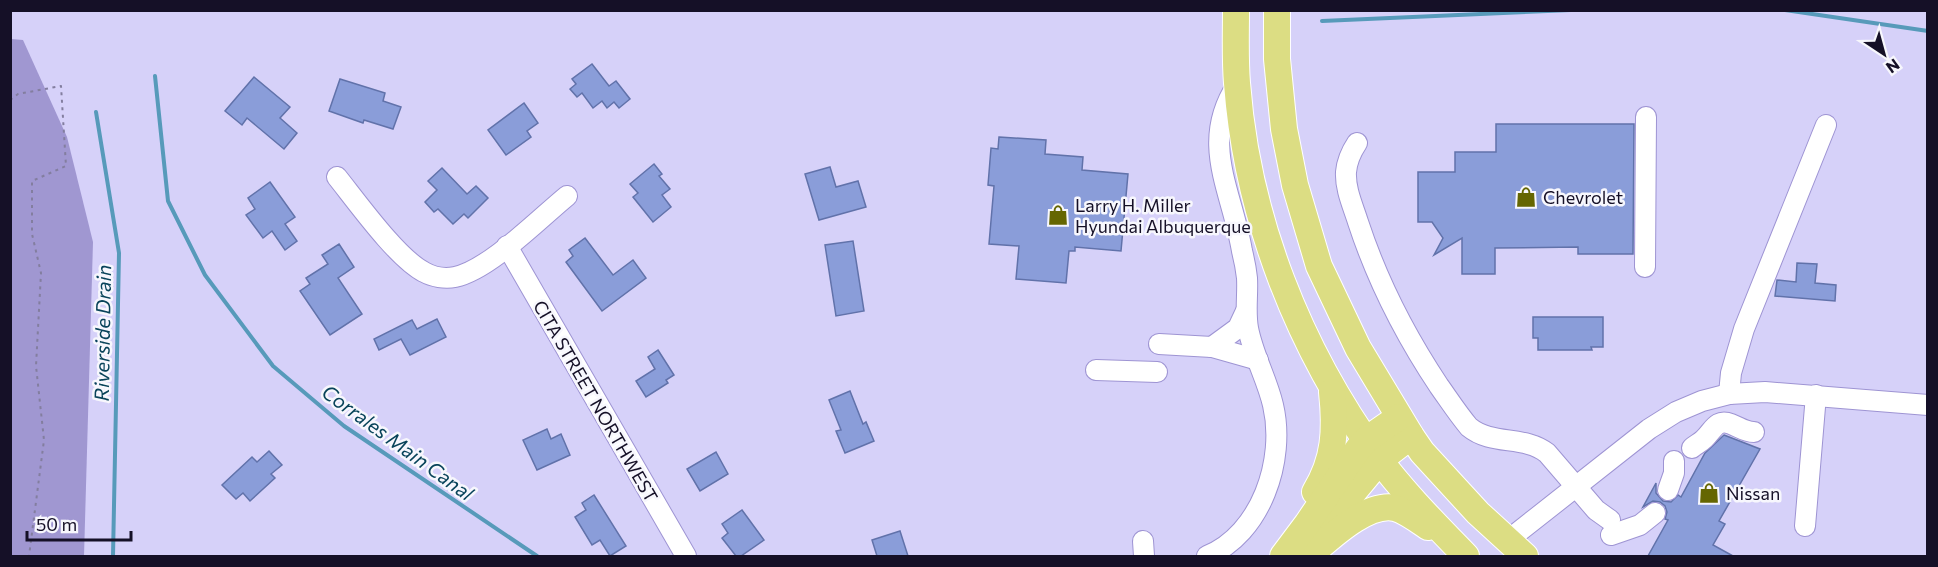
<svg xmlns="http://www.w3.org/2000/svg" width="1938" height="567" font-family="Commissioner,sans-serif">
<rect width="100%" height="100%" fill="#d6d1f9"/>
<!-- forest -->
<path fill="#a097d1" d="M11,39l12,1 44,97 26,105 -9,314h-73z"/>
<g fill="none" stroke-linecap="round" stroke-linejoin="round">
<!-- stream -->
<g stroke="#579aba" stroke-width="4">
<path d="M1785,10l143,21"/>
<path d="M1322,21l249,-11"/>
<path d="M155,76l13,125 37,74 68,91 71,60 193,130"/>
<path d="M96,112l23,141 -6,303"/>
</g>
</g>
<!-- building -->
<g fill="#8a9dd9" stroke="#6172aa" stroke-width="1.5">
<path d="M592,64l17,22 7,-5 14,18 -11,9 -5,-6 -7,6 -5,-7 -9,7 -11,-15 -5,4 -7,-8 6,-5 -4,-5z"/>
<path d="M254,77l36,30 -10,11 17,15 -13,16 -37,-31 -5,7 -17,-14z"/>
<path d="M340,79l45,14 -2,8 18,6 -8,22 -29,-9 -1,3 -34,-12z"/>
<path d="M524,103l14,20 -11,8 4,6 -25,18 -18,-25z"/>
<path d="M1496,124h138l-1,130h-55v-7l-83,1v26h-33v-36l-28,17 9,-17 -11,-16h-14v-50h37v-20h41z"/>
<path d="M999,137l47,3 -1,14 38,3 -1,13 46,4 -7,77 -46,-4v4h-6l-3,32 -50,-4 3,-33 -30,-2 5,-58 -6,-1 3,-37 7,1z"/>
<path d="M654,164l8,10 -3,2 11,13 -8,6 9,12 -18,15 -20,-25 5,-4 -8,-9z"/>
<path d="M830,167l6,20 22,-6 8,26 -47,13 -14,-46z"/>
<path d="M442,168l25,26 9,-8 12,12 -20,20 -4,-4 -11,10 -15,-15 -4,3 -9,-10 12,-12 -9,-9z"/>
<path d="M270,182l25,35 -10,7 12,17 -12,9 -13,-19 -9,7 -17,-23 9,-6 -7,-11z"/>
<path d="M585,238l28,37 20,-15 13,18 -44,33 -36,-49 7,-6 -4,-6z"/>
<path d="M853,241l11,70 -28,5 -11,-71z"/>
<path d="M339,244l15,23 -16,11 24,36 -32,21 -30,-44 10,-7 -4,-6 22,-14 -6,-9z"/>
<path d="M1797,263l20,1 -2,19 21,2 -1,16 -60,-5 2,-16 19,2z"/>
<path d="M1533,317h70v30h-12l1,3h-54v-12h-5z"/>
<path d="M437,319l9,18 -36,18 -9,-16 -22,11 -5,-11 38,-19 5,9z"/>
<path d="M658,350l16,25 -8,5 2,3 -22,14 -10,-16 19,-12 -7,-12z"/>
<path d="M850,391l13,33 3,-2 8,19 -29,12 -9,-22 5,-1 -12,-30z"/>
<path d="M547,429l4,10 10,-5 9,21 -33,15 -14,-30z"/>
<path d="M1724,435l36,14 -41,72 6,3 -12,21 20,11h-85l20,-36 -3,-1 2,-7 -2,-6 -5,-4 -7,-1 -10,6 13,-24v10l7,8 8,1 7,-7 3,2 24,-44z"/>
<path d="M269,451l13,14 -11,9 4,4 -25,23 -7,-8 -7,6 -14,-14 30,-28 5,5z"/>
<path d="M716,452l12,22 -28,17 -13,-22z"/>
<path d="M594,495l32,51 -16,10 -10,-16 -8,5 -17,-28 11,-7 -4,-7z"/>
<path d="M742,510l22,30 -23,16h-5l-14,-18 6,-5 -6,-9z"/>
<path d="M900,531l8,25h-31l-5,-16z"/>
</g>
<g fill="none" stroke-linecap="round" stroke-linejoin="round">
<!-- minor casing -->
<g stroke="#9e94d3" stroke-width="22">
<g id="minor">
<path d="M1357,143c-6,9 -10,18 -11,29 -1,17 7,34 12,50 19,58 47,113 81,164 10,14 19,28 30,41 23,19 55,8 78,26l49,57 14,10"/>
<path d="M337,177c20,25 60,81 87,95 9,5 21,7 31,5 34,-7 85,-59 112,-81"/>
<path d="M507,246l179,310"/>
<path d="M1645,267l1,-150"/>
<path d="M1159,344l53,3 46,13"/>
<path d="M1212,347l26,-19 8,-17"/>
<path d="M1096,370l61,2"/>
<path d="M1729,394l2,-21 13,-44 82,-204"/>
<path d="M1692,448c3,-3 8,-5 12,-9 9,-8 12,-21 27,-15 8,3 14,8 23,8"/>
<path d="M1668,490l6,-17v-12"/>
<path d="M1805,526l11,-131"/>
<path d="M1611,535l29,-10 15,-12"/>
<path d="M1143,541l1,15"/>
<path d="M1507,541l142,-112 27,-17 26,-11 27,-7 36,-2 163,13"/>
<path d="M1207,556c54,-22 79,-96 66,-151 -6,-26 -20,-50 -25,-77 -3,-17 0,-33 -1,-50 -1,-9 -3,-19 -5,-27 -10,-61 -43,-108 -5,-166"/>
</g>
</g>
<!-- major casing -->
<g stroke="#fff" stroke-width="28">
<g id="major">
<path d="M1236,10c0,25 -1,49 1,73 10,135 62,266 141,375 26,35 58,67 88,98"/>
<path d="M1277,10v49l7,70 11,56 24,81 39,82 53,88 11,16 56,61 47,43"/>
<path d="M1315,492c20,-33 21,-62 17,-100"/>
<path d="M1323,533l23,-32 34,-41 31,-24"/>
<path d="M1310,555c20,-17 57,-53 85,-47 11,3 24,13 33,19"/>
<path d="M1283,556l24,-32 51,-75 8,-9 33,-23"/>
</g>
</g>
<!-- path -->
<path stroke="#837e9f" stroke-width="2" stroke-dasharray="3 4.5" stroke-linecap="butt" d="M10,100l8,-6 43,-8 5,80 -34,15v53l9,39 -5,93 8,74 -15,116"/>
<!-- minor -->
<use href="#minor" stroke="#fff" stroke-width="20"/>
<!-- major -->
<use href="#major" stroke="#dcdd83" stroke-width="26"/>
</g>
<!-- icons -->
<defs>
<g id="shop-bare" transform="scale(1.62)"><path d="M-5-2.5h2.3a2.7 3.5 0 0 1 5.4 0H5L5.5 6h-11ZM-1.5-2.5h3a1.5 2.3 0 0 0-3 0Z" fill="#656601" stroke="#f7f7fd" stroke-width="2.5" paint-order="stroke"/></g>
</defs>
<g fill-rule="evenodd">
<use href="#shop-bare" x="1526" y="197"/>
<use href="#shop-bare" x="1058" y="215"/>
<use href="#shop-bare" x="1709" y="493"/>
</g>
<g text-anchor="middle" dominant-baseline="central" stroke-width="5" stroke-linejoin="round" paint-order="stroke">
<!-- poi labels -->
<g font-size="18" fill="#151027" stroke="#f7f7fd" text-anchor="start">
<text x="1543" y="197">Chevrolet</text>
<text x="1075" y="205">Larry H. Miller<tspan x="1075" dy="21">Hyundai Albuquerque</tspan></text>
<text x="1726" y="493">Nissan</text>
</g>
<!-- street labels -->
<g font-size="18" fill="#151027" stroke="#f7f7fd">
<text transform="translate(596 401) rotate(60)">CITA STREET NORTHWEST</text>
</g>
<!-- water labels -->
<g font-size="20" font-style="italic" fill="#08435a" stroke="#f7f7fd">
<text transform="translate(102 333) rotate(-89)">Riverside Drain</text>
<text transform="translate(398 442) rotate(36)">Corrales Main Canal</text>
</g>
</g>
<!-- border -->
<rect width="1938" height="567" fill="none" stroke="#151027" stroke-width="24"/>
<!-- north arrow -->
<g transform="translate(1884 54) rotate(144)" stroke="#f7f7fd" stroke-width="4.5" paint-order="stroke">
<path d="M0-4.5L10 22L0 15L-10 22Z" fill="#151027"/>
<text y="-9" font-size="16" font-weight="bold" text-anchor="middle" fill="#151027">N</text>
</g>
<!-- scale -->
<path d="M27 531v9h104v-9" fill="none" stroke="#151027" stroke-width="3"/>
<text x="36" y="531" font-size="18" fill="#151027" stroke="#f7f7fd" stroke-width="4.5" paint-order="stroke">50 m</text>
</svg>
